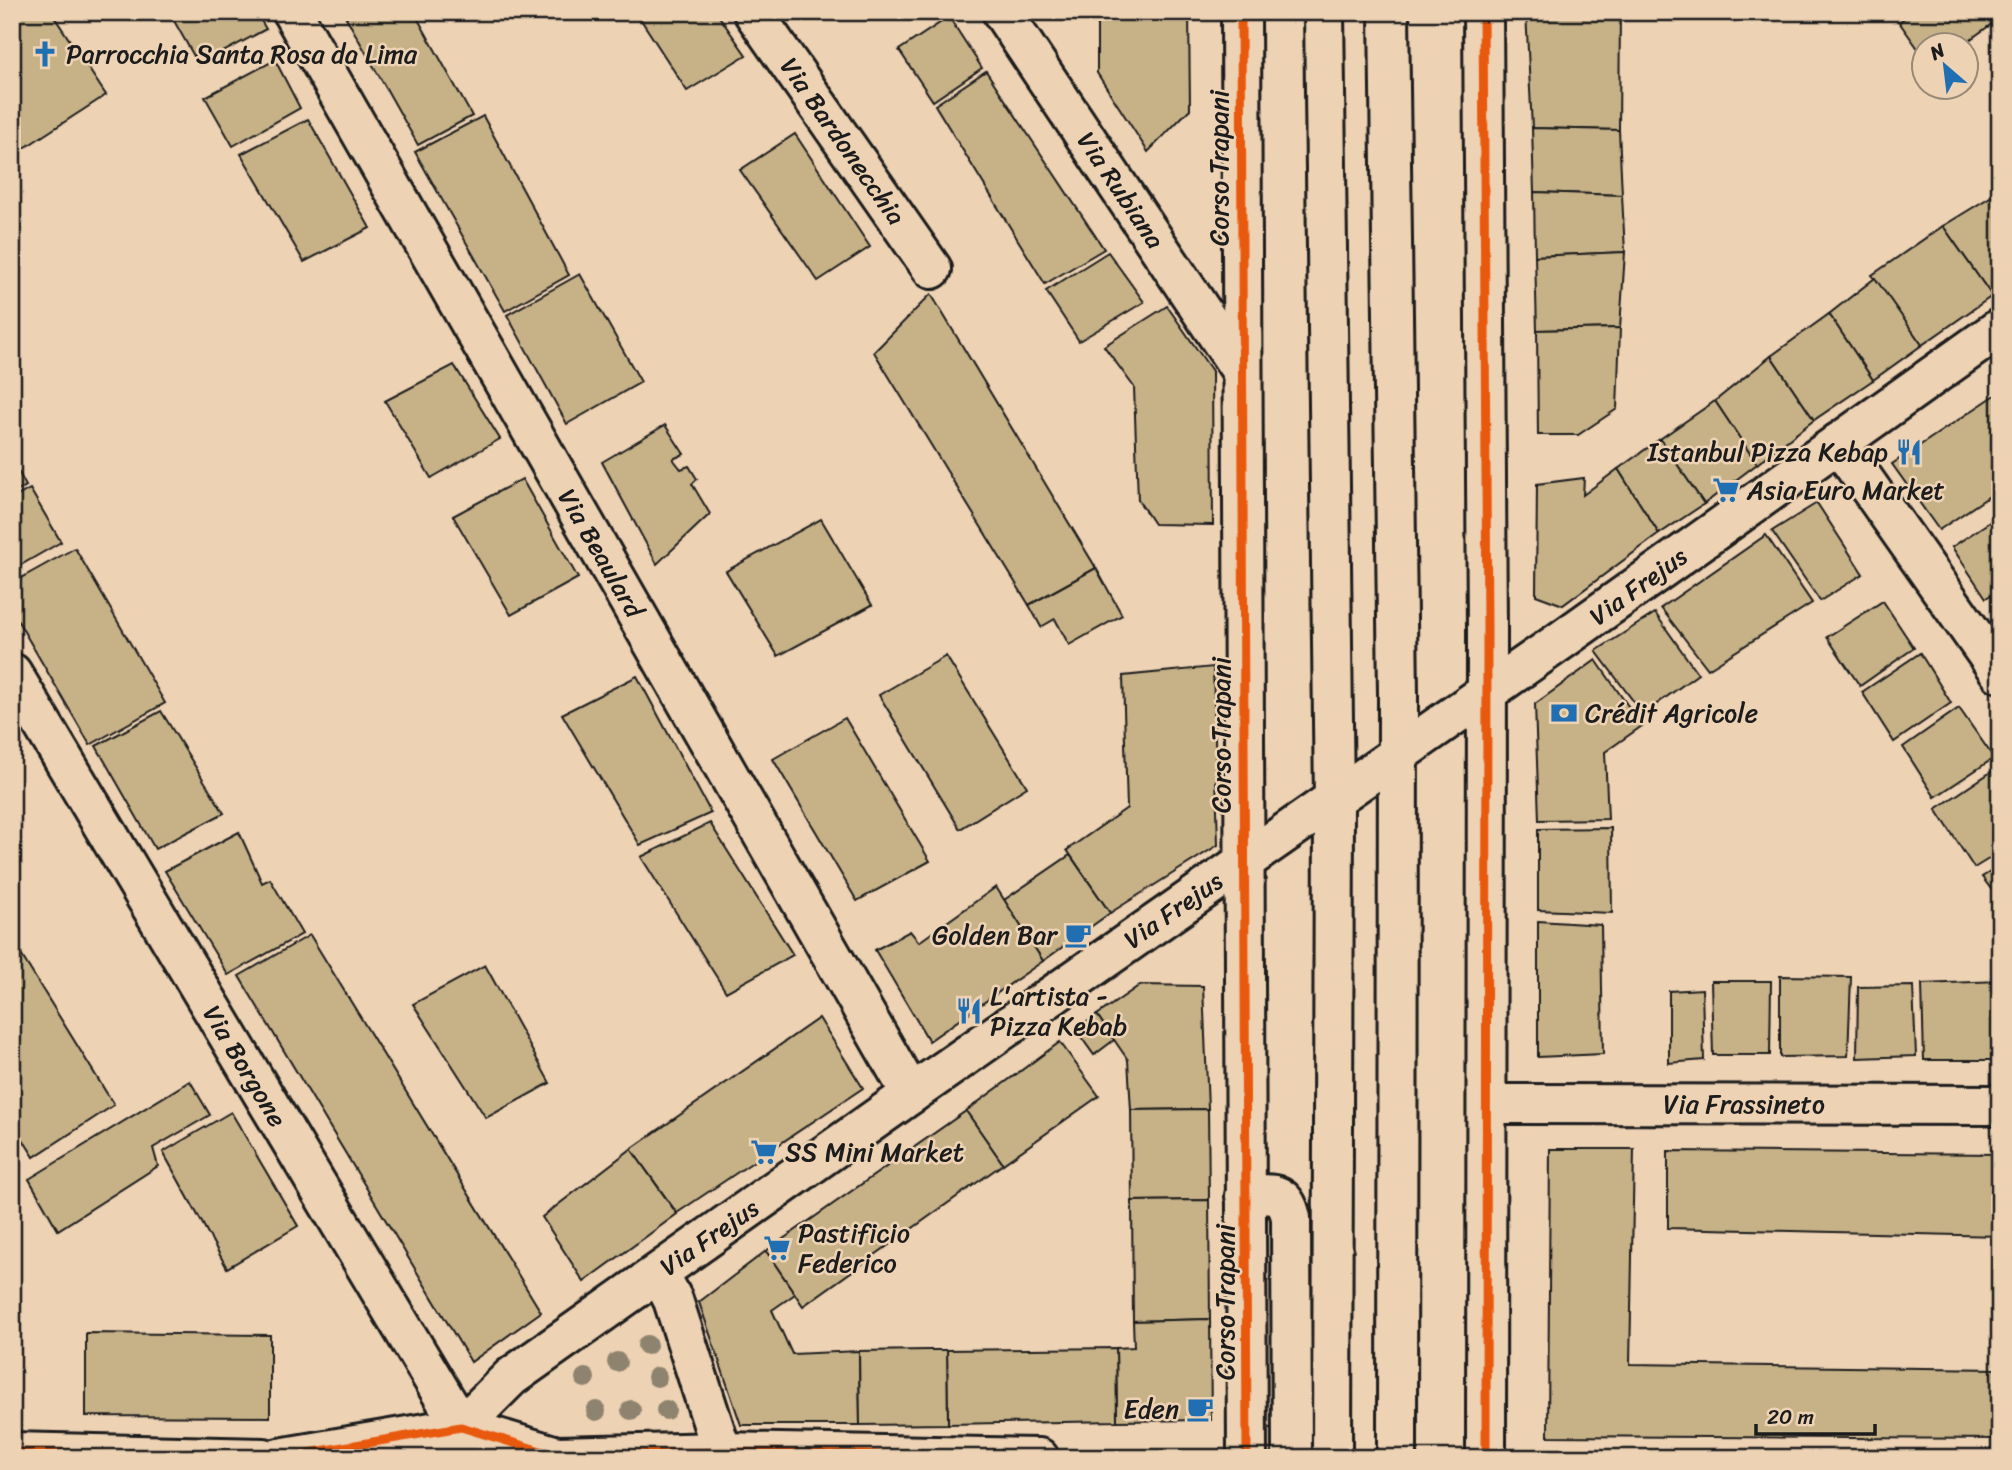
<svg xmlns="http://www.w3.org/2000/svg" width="2012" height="1470" font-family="Sriracha,sans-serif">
<rect width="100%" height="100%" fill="#edd2b4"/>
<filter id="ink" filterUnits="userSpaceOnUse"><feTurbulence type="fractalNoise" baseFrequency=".0143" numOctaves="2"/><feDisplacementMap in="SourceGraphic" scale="14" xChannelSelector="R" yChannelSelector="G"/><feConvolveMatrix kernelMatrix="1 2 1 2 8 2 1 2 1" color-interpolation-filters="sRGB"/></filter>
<g filter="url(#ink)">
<!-- building -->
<g fill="#c7b288" stroke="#1c1c1c" stroke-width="2">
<path d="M12,12h39l55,83 -94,61z"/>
<path d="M169,12h87l10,17 -67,36z"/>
<path d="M343,12h71l58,104 -54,29z"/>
<path d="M636,12h80l30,43 -59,36z"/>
<path d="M1097,12h92l1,97 -42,43 -51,-79z"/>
<path d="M1526,12h94l-1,118 -87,-2z"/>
<path d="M1913,12h87v6l-39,28h-37v11l-25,-35z"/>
<path d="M949,17l33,51 -49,33 -34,-51z"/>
<path d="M275,60l25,48 -67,38 -28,-49z"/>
<path d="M986,71l118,178 -59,35 -110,-179z"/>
<path d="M483,116l86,159 -64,36 -90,-159z"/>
<path d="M308,119l62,109 -66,34 -63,-108z"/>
<path d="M1532,128l87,2 3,65 -88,-3z"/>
<path d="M795,134l75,113 -52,34 -78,-111z"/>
<path d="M2000,191v101l-8,4 -49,-70z"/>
<path d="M1534,192l88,3 3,57 -90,4z"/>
<path d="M1943,226l49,70 -70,49 -50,-70z"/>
<path d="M1108,252l36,50 -65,39 -33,-50z"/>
<path d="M1625,252l-5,76 -83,2 -2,-74z"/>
<path d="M580,274l61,108 -74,42 -60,-109z"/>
<path d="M1875,278l47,67 -49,35 -44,-66z"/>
<path d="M931,294l165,274 -67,37 -155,-253z"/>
<path d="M1167,306l45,65 1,154 -59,-1 -16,-24 -4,-113 -30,-41z"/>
<path d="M1829,314l44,66 -59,40 -43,-64z"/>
<path d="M1620,328l-3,81 -39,26h-40l-1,-105z"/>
<path d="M1771,356l43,64 -57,44 -42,-63z"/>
<path d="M454,365l46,74 -69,39 -46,-77z"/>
<path d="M2000,392v97l-61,41 -47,-66z"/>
<path d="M1715,401l42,63 -53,40 -44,-65z"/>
<path d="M665,425l19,29 -11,5 8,10 8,-3 8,13 -5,5 18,30 -53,50 -55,-102z"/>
<path d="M1660,439l44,65 -45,30 -41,-65z"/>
<path d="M12,460l14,26 -14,8z"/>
<path d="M1618,469l41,65 -96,71 -27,-10 1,-111 47,-6 -1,17z"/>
<path d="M522,479l56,99 -67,37 -58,-99z"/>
<path d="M30,489l31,53 -49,28v-71z"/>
<path d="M1817,503l46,71 -43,27 -48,-70z"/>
<path d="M2000,515v74l-14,9 -34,-51z"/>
<path d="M821,519l51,86 -94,51 -52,-85z"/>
<path d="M1766,535l46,68 -104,66 -47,-61z"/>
<path d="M75,548l90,155 -75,42 -78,-134v-28z"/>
<path d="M1096,568l26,47 -53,30 -14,-26 -14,8 -12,-22z"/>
<path d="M1883,601l31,47 -54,38 -33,-49z"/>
<path d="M1655,613l43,61 -55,40 -47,-63z"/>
<path d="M1920,653l31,50 -57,39 -32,-50z"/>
<path d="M946,656l81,131 -67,42 -81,-134z"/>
<path d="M1596,660l46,66 -37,26 3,67 -69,1 -4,-116z"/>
<path d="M1213,667l5,178 -108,68 -43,-63 60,-42 -4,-132z"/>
<path d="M637,676l74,137 -71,32 -78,-131z"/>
<path d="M1959,708l35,50 -59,39 -32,-50z"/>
<path d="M161,711l63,102 -69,36 -59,-103z"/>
<path d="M845,718l85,143 -73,40 -84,-142z"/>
<path d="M2000,766v86l-26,16 -38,-59z"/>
<path d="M710,823l83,132 -67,37 -85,-135z"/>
<path d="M1611,828l1,85 -74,-3v-81z"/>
<path d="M239,832l23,51 8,-4 32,55 -74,41 -63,-104z"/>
<path d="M1070,855l40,58 -67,48 -39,-61z"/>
<path d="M2000,866v35l-18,-24z"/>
<path d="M996,887l47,74 -114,80 -54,-91 35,-19 9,11z"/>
<path d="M1538,921l63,4 2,129 -65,3z"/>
<path d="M310,935l231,377 -70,50 -232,-386z"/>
<path d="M12,940l102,165 -80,52 -22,-35z"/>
<path d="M485,965l65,118 -64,35 -73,-114z"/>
<path d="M1780,976l71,1 -3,79 -68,1z"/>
<path d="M1711,981h60l-1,74h-57z"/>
<path d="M2000,981v79h-76l-2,-76z"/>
<path d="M1140,985l63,1 5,123 -77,1 -3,-50 -31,-45z"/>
<path d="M1913,986l3,70 -59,2 1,-71z"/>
<path d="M1702,989l2,71 -35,3v-72z"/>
<path d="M1097,1015l17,25 -20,15 -18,-25z"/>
<path d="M819,1018l44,70 -186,125 -46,-64z"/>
<path d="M1060,1042l39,54 -96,68 -37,-53z"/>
<path d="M190,1081l20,34 -57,33 5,18 -100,64 -29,-51z"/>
<path d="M1208,1109l1,91 -77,1 -1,-91z"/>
<path d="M966,1111l37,53 -200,142 -37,-55z"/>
<path d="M231,1112l67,114 -71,42 -64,-116z"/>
<path d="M631,1149l46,65 -93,68 -42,-65z"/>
<path d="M1550,1149h84l-4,215 370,5v70l-452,-3z"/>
<path d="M1668,1151l332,3v82l-332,-8z"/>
<path d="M1209,1200l1,119 -77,2 -1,-120z"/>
<path d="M766,1251l29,43 -23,16 20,44 67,-3 1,74h-119l-42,-123z"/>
<path d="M1210,1319l1,101 -94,1 -1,-73 18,-1 -1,-26z"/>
<path d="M86,1333l184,2v82l-184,-1z"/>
<path d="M1116,1348l1,73 -169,3 -1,-74z"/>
<path d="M929,1350h18l1,74 -88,1 -1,-74z"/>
</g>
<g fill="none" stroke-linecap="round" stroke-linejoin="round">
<!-- minor casing -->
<g stroke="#1c1c1c" stroke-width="44">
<g id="minor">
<path d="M292,12l619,1082"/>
<path d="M753,12l179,257"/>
<path d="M1002,12l238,357"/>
<path d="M1241,12l6,1446"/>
<path d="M1483,12l4,619 -1,827"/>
<path d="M1838,443l162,230"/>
<path d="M12,673l468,785"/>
<path d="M1488,1104l512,1"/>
<path d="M1245,1196c25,-2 40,-7 46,22l1,240"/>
<path d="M659,1273l14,27 49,152"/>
<path d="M12,1452l252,6"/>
<path d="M279,1458l182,-31 96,29 165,-4 317,6"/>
<path d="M425,1458l36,-31 50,-50 400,-283 648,-452 441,-314"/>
</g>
</g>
<!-- major casing -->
<g stroke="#1c1c1c" stroke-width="44">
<g id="major">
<path d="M1324,12l10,788 -2,658"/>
<path d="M1389,12l9,682 -1,764"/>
</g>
</g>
<!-- minor -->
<use href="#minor" stroke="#edd2b4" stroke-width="38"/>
<!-- major -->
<use href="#major" stroke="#edd2b4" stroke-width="38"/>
<!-- cycleway casing -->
<g stroke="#edd2b4" stroke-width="13">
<g id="cycleway">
<path d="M1241,12l6,1446"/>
<path d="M1483,12l4,619 -1,827"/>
<path d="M12,1452l252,6"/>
<path d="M279,1458l182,-31 96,29 165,-4 317,6"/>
</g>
</g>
<!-- cycleway -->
<use href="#cycleway" stroke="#e8590c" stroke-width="9"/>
</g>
<!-- trees -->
<g fill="#8e836e">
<circle cx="647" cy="1345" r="10"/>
<circle cx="617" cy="1362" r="10"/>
<circle cx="657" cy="1377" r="10"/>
<circle cx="585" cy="1378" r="10"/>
<circle cx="631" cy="1410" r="10"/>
<circle cx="666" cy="1410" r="10"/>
<circle cx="596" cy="1411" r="10"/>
</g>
</g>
<!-- icons -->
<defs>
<g id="church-bare" transform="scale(2.1)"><path d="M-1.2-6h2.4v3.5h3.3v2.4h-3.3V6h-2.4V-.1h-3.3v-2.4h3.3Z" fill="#1f6fb2" stroke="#edd2b4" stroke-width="2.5" paint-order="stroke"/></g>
<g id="restaurant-bare" transform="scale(2.1)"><path d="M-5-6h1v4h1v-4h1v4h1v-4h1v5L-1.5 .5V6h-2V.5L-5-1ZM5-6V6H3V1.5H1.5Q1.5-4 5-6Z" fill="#1f6fb2" stroke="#edd2b4" stroke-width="2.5" paint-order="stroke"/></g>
<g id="supermarket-bare" transform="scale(2.1)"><path d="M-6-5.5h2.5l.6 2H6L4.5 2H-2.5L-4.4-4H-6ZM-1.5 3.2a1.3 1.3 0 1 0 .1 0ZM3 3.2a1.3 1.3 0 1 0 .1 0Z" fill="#1f6fb2" stroke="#edd2b4" stroke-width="2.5" paint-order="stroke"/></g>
<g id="bank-bare" transform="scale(2.1)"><path d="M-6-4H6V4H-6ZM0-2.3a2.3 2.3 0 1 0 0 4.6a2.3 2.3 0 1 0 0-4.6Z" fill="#1f6fb2" stroke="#edd2b4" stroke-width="2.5" paint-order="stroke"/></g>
<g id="cafe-bare" transform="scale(2.1)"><path d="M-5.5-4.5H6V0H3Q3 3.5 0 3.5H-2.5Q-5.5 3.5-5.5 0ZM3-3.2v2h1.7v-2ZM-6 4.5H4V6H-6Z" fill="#1f6fb2" stroke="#edd2b4" stroke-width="2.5" paint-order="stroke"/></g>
</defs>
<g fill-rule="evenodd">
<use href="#church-bare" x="45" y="54"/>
<use href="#restaurant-bare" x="1909" y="452"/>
<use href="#supermarket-bare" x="1726" y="490"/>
<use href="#bank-bare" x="1564" y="713"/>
<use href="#cafe-bare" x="1078" y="935"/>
<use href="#restaurant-bare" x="969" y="1011"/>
<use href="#supermarket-bare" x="764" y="1152"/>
<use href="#supermarket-bare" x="777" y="1248"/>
<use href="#cafe-bare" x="1200" y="1409"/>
</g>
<g text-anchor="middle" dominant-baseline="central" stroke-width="5" stroke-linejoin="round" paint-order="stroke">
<!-- poi labels -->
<g font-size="26" fill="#1c1c1c" stroke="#edd2b4" text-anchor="start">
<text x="66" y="54">Parrocchia Santa Rosa da Lima</text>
<text x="1888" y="452" text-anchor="end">Istanbul Pizza Kebap</text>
<text x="1747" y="490">Asia Euro Market</text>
<text x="1585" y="713">Crédit Agricole</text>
<text x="1057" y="935" text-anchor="end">Golden Bar</text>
<text x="990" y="996">L'artista -<tspan x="990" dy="30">Pizza Kebab</tspan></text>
<text x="785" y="1152">SS Mini Market</text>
<text x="798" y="1233">Pastificio<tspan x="798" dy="30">Federico</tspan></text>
<text x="1179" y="1409" text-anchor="end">Eden</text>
</g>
<!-- street labels -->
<g font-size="26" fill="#1c1c1c" stroke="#edd2b4">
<text transform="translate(843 141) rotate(55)">Via Bardonecchia</text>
<text transform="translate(1219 168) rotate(-90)">Corso Trapani</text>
<text transform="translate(1121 190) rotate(56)">Via Rubiana</text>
<text transform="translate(601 553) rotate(60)">Via Beaulard</text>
<text transform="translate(1638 586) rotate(-36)">Via Frejus</text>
<text transform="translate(1221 735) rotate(-90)">Corso Trapani</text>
<text transform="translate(1173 910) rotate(-35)">Via Frejus</text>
<text transform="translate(245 1066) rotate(59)">Via Borgone</text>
<text x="1744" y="1104">Via Frassineto</text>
<text transform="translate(709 1237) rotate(-35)">Via Frejus</text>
<text transform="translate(1225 1302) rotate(-90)">Corso Trapani</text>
</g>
</g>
<!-- margin -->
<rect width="2012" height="1470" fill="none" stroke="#edd2b4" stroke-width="42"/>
<rect x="21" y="21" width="1970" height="1428" fill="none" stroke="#1c1c1c" stroke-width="2.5" filter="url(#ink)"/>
<!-- north arrow -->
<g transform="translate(1945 66) rotate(332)"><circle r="33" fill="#edd2b4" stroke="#998977" stroke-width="2"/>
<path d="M0-5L12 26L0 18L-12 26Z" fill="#1f6fb2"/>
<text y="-10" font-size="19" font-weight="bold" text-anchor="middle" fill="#1c1c1c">N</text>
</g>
<!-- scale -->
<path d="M1756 1424v10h119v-10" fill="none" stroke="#1c1c1c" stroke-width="3.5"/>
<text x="1767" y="1424" font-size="21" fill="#1c1c1c" stroke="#edd2b4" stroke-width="5" paint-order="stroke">20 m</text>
</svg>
